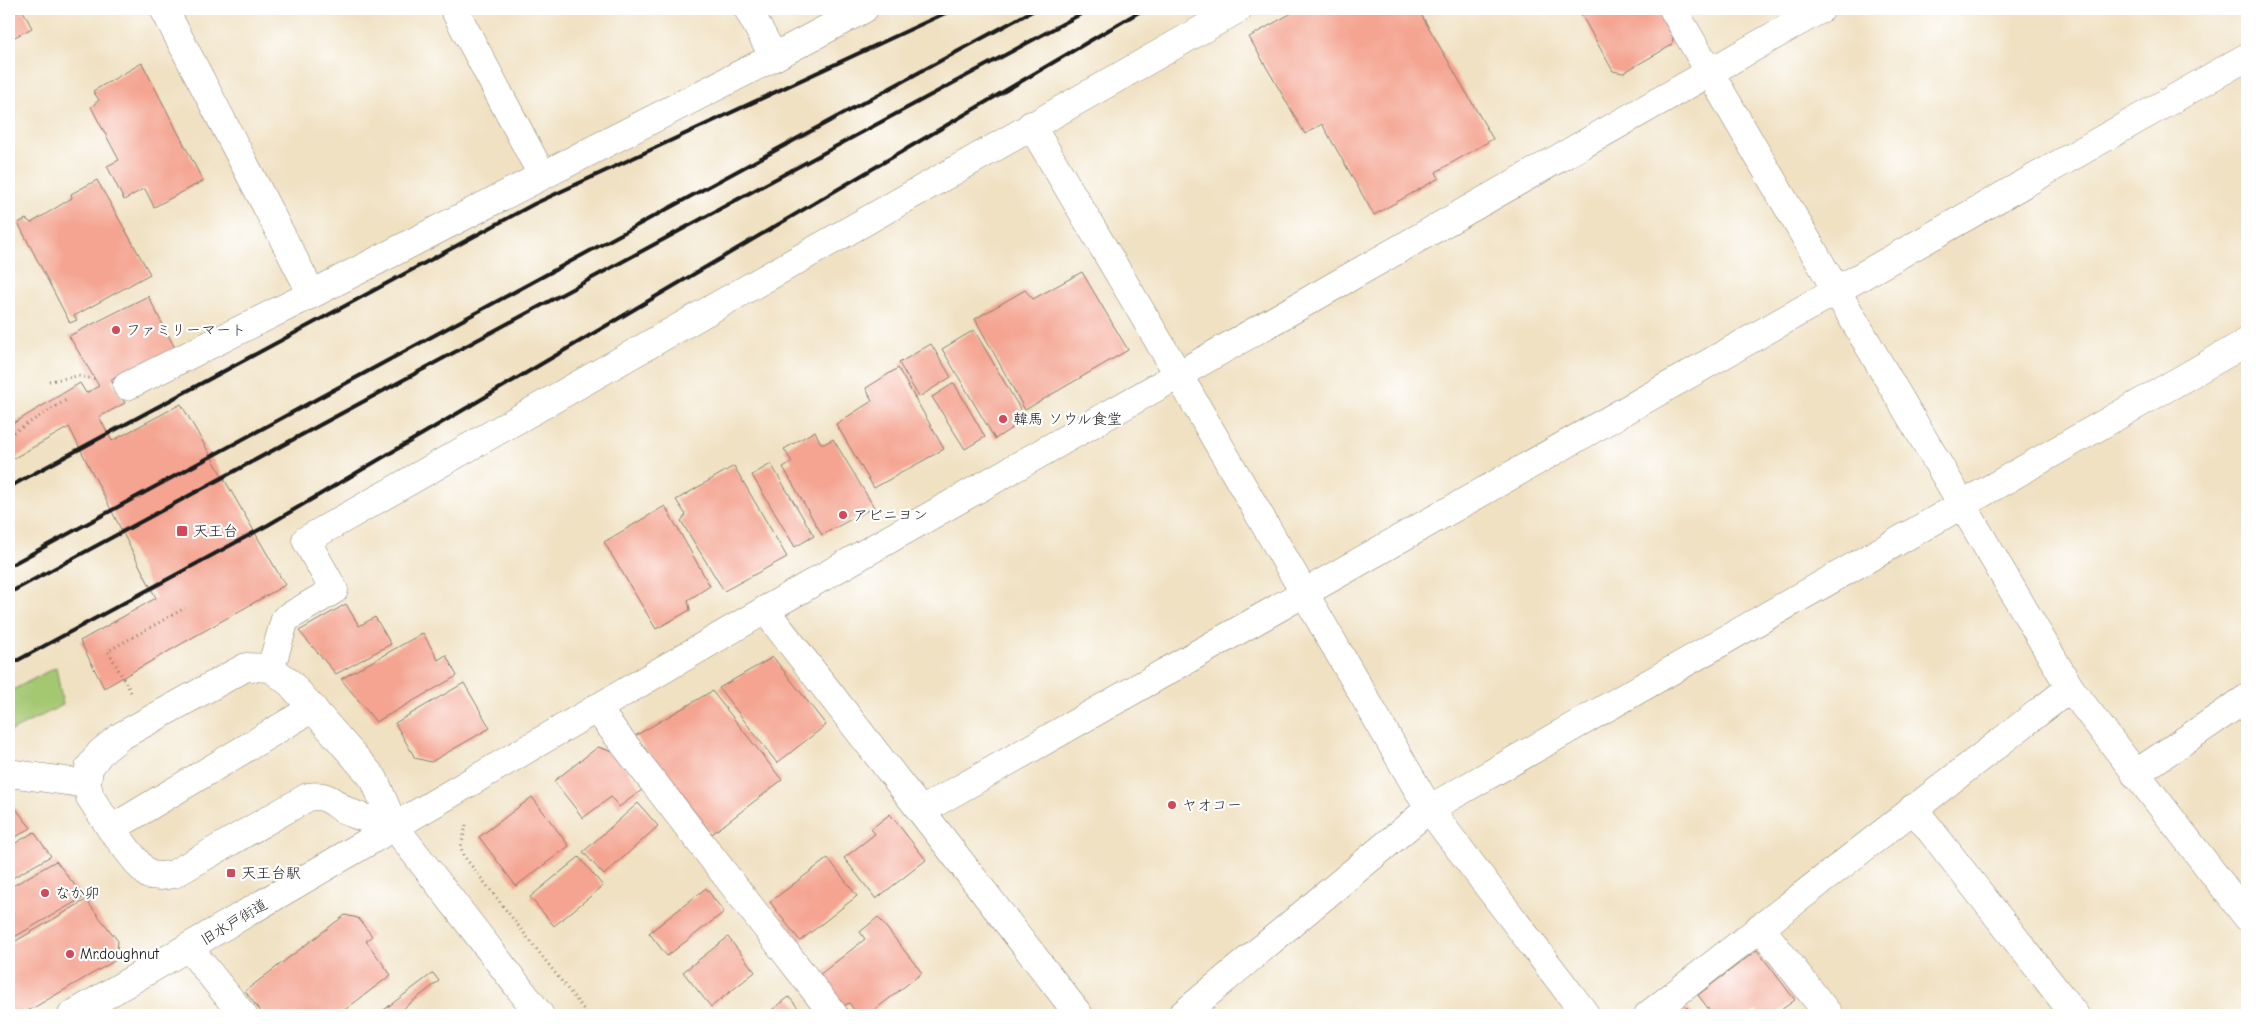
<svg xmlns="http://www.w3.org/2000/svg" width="2256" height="1024" font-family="'Comic Neue','Klee One',sans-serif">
<rect width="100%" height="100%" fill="#fff"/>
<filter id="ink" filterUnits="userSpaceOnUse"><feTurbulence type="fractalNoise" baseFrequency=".02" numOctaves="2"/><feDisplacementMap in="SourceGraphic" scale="10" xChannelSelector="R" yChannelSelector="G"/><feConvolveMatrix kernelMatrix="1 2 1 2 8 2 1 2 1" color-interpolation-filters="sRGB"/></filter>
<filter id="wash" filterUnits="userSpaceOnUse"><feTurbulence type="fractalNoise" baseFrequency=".0096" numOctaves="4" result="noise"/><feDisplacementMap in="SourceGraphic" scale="20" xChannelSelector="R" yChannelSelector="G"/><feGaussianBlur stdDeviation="1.12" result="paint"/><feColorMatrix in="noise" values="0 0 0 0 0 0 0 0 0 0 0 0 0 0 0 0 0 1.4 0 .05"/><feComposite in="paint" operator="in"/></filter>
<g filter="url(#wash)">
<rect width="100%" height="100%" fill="#f0e1c2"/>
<!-- green -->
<path fill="#a4c771" stroke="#607246" d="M56,667l7,38 -54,27v-40z"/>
<g id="blocks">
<!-- building -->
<g fill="#f4a491">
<path d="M9,9h13l10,19 -23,12z"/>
<path d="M1299,9h119l75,130 -57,33 3,6 -65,37 -52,-91 -17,10 -56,-97z"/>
<path d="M1578,9h79l16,28 -1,8 -49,28 -10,-2z"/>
<path d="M142,63l61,118 -49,26 -9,-18h-2l-19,11 -17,-34 12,-6 -28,-53 8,-7 -6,-9z"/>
<path d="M97,180l53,94 -76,42 3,4 -7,3 -52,-100 8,-4 5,4 41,-25 -1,-4z"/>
<path d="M1082,272l46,78 -103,60 -50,-91 50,-29 8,9z"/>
<path d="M148,296l27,52 -64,32 14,23 -26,14 13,24 69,-37 104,181 -181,103 -24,-47 76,-43 -87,-171 -60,34v-35l71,-43 6,10 13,-7 -30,-50z"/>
<path d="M974,330l52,89 -31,20 -53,-90z"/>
<path d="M931,344l20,33 -32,20 -20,-34z"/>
<path d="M898,368l46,81 -70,39 -38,-64 36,-23 -6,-13z"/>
<path d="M954,383l31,54 -20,12 -33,-52z"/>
<path d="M815,431l5,11 4,2 9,-5 41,68 -52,28 -39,-68 9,-5 -8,-13z"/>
<path d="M771,464l43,72 -19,11 -43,-72z"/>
<path d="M734,466l53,91 -63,34 -43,-70 5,-6 -10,-15z"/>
<path d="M665,506l45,80 -22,14 2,10 -34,19 -52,-87z"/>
<path d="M346,604l13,22 16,-9 16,27 -55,30 -37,-43z"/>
<path d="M423,633l15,27 8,-5 11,21 -81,46 -35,-43z"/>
<path d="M773,657l53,68 -49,38 -58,-75z"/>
<path d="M464,683l26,45 -59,34 -16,-4 -20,-35z"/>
<path d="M712,691l70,89 -70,54 -77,-98z"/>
<path d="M598,747l15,5 29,38 -23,17 -8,-10 -28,21 -29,-37z"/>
<path d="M532,797l37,49 -53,40 -37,-49z"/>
<path d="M9,800l22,28 -22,13z"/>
<path d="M638,803l20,23 -54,49 -21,-23z"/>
<path d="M890,814l36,46 -50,39 -32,-41 31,-24 -4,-5z"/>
<path d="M34,832l17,24 -42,24v-33z"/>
<path d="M579,857l24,29 -49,40 -24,-29z"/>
<path d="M828,858l29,38 -57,45 -30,-39z"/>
<path d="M56,861l28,36 -75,43v-52z"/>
<path d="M706,888l18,24 -57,44 -18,-23z"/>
<path d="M86,900l32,41 -2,19 -95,55h-12v-33l3,-2 -3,-6v-29z"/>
<path d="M345,915l13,3 14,18 -6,5 25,34 -53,40h-75l-18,-24z"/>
<path d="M878,917l44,56 -54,42h-10l-9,-12 -7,4 -24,-31 47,-37 -5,-7z"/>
<path d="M728,937l27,35 -44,35 -28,-35z"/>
<path d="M1757,950l38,50 -21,15h-14l-3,-5 -7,5h-37l-15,-20z"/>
<path d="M433,973l6,8 -44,34h-18z"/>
<path d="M789,997l15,18h-39z"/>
<path d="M1687,1007l6,8h-17z"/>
</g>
</g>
</g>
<g filter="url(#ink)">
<use href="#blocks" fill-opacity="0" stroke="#867e6f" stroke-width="1"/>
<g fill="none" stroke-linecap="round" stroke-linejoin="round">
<!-- minor casing -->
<g stroke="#867e6f" stroke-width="29">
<g id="minor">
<path d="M454,9l88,166"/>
<path d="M748,9l26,48"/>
<path d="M1673,9l163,281 234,398 177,229"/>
<path d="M1031,125l147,249 251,435 157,206"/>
<path d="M312,294l462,-237 90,-48"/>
<path d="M127,386l185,-92 -148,-285"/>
<path d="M765,610l156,201 1326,-754"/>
<path d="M271,668l14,-49 49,-29 -28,-50 932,-531"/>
<path d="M596,708l238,307"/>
<path d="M9,773l78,11"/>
<path d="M2135,774l112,-76"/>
<path d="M1913,808l162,207"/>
<path d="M921,811l158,204"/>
<path d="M394,826c-14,-4 -29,-7 -43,-13 -18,-7 -19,-20 -43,-16l-134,77 -13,2 -12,-1 -9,-9 -29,-37 -21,-32 -3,-13 2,-16 11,-15 21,-17 125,-69 25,1 20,16 83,95 20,47 146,189"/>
<path d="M111,829l202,-121"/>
<path d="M1760,927l69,88"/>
<path d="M189,948l54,67"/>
<path d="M72,1015l693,-405 1056,-601"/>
<path d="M1182,1015l247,-206 818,-467"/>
<path d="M1648,1015l422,-327"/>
</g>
</g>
<!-- path -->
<g stroke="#867e6f" stroke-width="3" stroke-dasharray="1 4" stroke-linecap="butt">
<path d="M49,381l29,-5 16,3"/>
<path d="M9,435l59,-36"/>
<path d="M131,692l-23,-41 77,-43"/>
<path d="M466,825l-5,22 2,8 125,160"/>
</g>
<!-- minor -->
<use href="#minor" stroke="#fff" stroke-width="28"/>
<!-- rail -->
<g stroke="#1c1c1c" stroke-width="4">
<path d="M9,487l525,-283 420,-195"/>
<path d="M9,566l1027,-557"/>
<path d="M9,593l1081,-584"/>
<path d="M9,665l259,-140 876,-516"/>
</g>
</g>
</g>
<!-- markers -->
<g fill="#d1495b" stroke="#fff" stroke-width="2">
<circle cx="116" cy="330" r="5"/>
<circle cx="1003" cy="419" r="5"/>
<circle cx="843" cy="515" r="5"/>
<rect x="176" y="525" width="12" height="12" rx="2.5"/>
<circle cx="1172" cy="805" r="5"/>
<rect x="226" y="868" width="10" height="10" rx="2.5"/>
<circle cx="45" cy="893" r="5"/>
<circle cx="70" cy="954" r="5"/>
</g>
<g text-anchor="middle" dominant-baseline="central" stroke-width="4.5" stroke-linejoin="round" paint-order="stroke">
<!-- poi labels -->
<g font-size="15" fill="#1c1c1c" stroke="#fff" text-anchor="start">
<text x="126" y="330">ファミリーマート</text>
<text x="1013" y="419">韓馬 ソウル食堂</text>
<text x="853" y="515">アビニヨン</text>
<text x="193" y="531">天王台</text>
<text x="1182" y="805">ヤオコー</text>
<text x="241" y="873">天王台駅</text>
<text x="55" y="893">なか卯</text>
<text x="80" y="954">Mr.doughnut</text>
</g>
<!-- street labels -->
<g font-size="15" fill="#1c1c1c" stroke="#fff">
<text transform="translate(234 922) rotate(-31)">旧水戸街道</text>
</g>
</g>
<!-- margin -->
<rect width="2256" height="1024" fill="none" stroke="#fff" stroke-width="30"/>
</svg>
